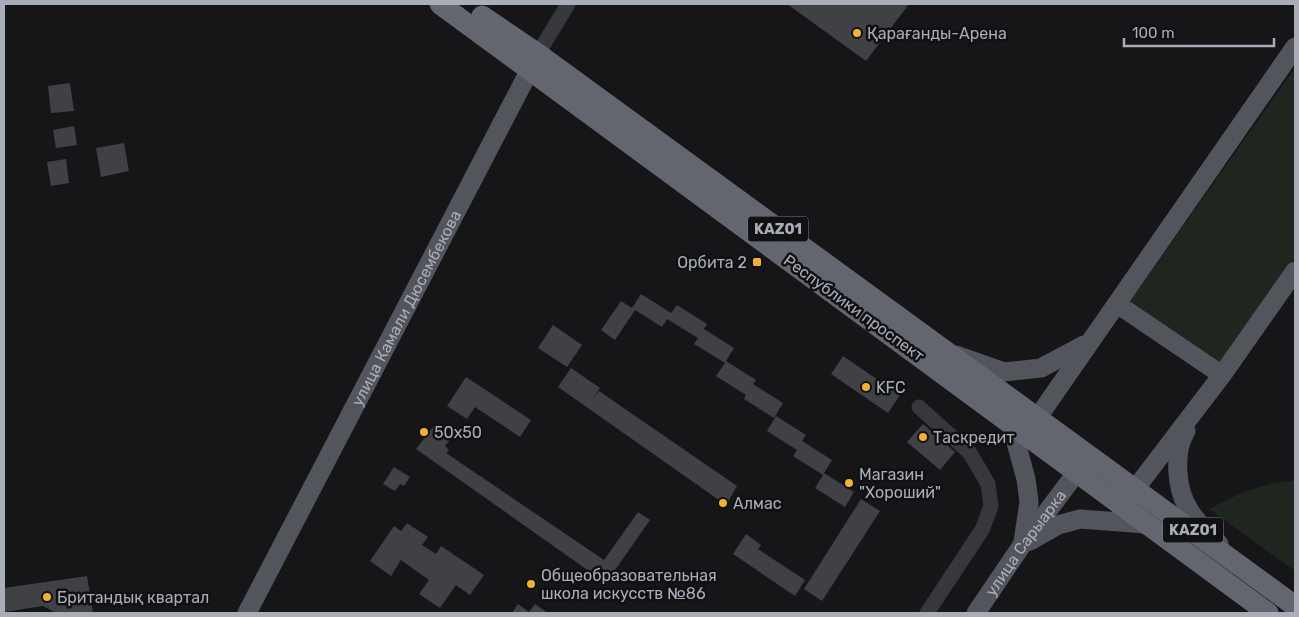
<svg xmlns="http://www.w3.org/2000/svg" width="1299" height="617" font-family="Rubik,sans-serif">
<rect width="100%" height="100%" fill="#161618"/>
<!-- green -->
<g fill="#1e261f">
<path d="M1295,68v189l-78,113 -89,-66z"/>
<path d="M1295,481v90l-86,-62c28,-15 54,-27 86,-28z"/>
</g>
<!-- building -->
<g fill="#404145">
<path d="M787,4h122l-43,57z"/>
<path d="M70,83l4,28 -23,2 -3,-27z"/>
<path d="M74,126l3,19 -21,3 -3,-18z"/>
<path d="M124,143l5,28 -28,6 -5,-29z"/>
<path d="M66,159l3,24 -18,3 -4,-24z"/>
<path d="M641,294l30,19 6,-8 30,19 -3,5 30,19 -8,13 30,19 -3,4 30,19 -9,15 -30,-19 2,-4 -30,-19 9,-13 -31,-19 4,-6 -31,-19 -5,8 -27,-17 -20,30 -14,-10 20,-29 11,7z"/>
<path d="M553,325l29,20 -15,22 -29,-19z"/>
<path d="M843,356l57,39 -12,18 -57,-39z"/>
<path d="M571,368l29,20 -8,11 7,-8 138,95 -11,19 -168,-118z"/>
<path d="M466,377l65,43 -11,17 -45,-30 -8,12 -20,-13z"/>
<path d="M776,416l30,19 -4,6 30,19 -8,13 30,19 -9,15 -30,-19 8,-13 -30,-19 4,-6 -30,-19z"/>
<path d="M436,423l17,13 -8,10 4,4 -3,3 158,107 34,-48 12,8 -44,63 -190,-134z"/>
<path d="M923,424l32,28 -15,18 -33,-28z"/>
<path d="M394,467l16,10 -6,9 -4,-2 -5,7 -12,-7z"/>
<path d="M861,499l19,12 -58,90 -18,-12z"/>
<path d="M407,523l21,14 -6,8 14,9 5,-8 43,29 -14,20 -14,-10 -16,23 -21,-14 10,-14 -28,-20 -10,16 -21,-15 24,-35 7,5z"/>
<path d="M746,534l15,11 -3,4 47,31 -10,16 -62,-42z"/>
<path d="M87,576l6,37h-37l-13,-7 -39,6v-24z"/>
<path d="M518,604l11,8 6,-8 13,9h-36z"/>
</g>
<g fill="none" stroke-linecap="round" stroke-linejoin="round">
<!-- minor -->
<g stroke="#37383d" stroke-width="15">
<path d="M538,54l30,-50"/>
<path d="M919,407l51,46 18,31 3,22 -9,24 -55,83"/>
</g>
<!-- major -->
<g stroke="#53555c" stroke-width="19">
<path d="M1117,304l105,71"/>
<path d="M956,355l48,17 37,-4 43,-23"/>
<path d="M1011,424l15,55 3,23 -6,40"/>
<path d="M1029,430l266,-383"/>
<path d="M1186,431c-13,21 -10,60 4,80 7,12 20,23 29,33"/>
<path d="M1126,501l96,-126 73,-104"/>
<path d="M1030,541l28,-16 22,-6 66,5"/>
<path id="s1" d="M247,613l289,-555"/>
<path id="s2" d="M976,613l46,-68 64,-85"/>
</g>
<!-- highway -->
<g stroke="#63666e" stroke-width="21">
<path d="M440,4l828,609"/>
<path d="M482,16l56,38 757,552"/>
</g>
</g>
<!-- markers -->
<g fill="#f2b134" stroke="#111113" stroke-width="2">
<circle cx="857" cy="33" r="5"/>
<rect x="752" y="257" width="10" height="10" rx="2.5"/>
<circle cx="866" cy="387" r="5"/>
<circle cx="424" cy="432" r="5"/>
<circle cx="923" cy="437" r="5"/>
<circle cx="849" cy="483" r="5"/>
<circle cx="723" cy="503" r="5"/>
<circle cx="531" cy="584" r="5"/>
<circle cx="47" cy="597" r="5"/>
</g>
<g text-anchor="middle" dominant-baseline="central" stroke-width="5" stroke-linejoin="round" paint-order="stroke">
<!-- shield labels -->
<g fill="#111113" stroke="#7b7e86" stroke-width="1">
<rect x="748" y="216.5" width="60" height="25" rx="4"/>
<rect x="1163" y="517.5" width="60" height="25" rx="4"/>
</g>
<g font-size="15" font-weight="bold" fill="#a8adb8">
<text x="778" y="229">KАZ01</text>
<text x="1193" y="530">KАZ01</text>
</g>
<!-- poi labels -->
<g font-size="16" fill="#a8adb8" stroke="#111113" text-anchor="start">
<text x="867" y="33">Қарағанды-Арена</text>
<text x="747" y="262" text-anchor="end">Орбита 2</text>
<text x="876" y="387">KFC</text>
<text x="434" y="432">50х50</text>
<text x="933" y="437">Таскредит</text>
<text x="859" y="474">Магазин<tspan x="859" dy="18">"Хороший"</tspan></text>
<text x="733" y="503">Алмас</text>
<text x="541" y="575">Общеобразовательная<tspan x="541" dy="18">школа искусств №86</tspan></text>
<text x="57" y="597">Британдық квартал</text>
</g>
<!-- street labels -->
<g font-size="16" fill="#a8adb8" stroke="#111113">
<text stroke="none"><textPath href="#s1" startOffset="344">улица Камали Дюсембекова</textPath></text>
<text transform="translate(854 308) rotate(36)">Республики проспект</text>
<text stroke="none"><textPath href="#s2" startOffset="86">улица Сарыарка</textPath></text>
</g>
</g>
<!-- border -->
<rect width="1299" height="617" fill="none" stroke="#a8adb8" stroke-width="10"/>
<!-- scale -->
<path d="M1124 38v8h150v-8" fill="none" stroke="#a8adb8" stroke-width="2.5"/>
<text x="1132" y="38" font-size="15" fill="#a8adb8" stroke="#111113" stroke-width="4" paint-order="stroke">100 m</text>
</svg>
